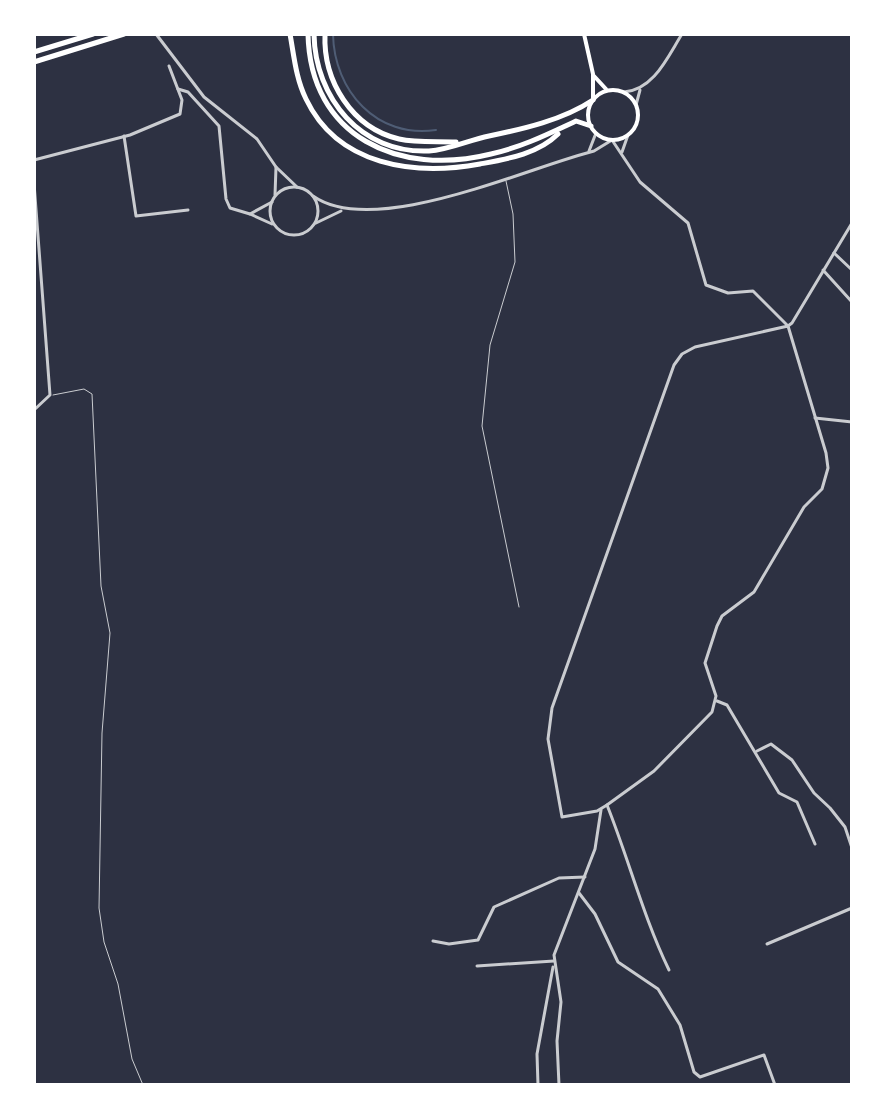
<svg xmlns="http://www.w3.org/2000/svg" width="886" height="1119" font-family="'Noto Serif',serif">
<rect width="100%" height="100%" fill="#2d3142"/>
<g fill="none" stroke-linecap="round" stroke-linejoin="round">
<!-- stream -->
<path stroke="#4f5d75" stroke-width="2" d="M333,34c1,57 44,105 103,96"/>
<!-- service -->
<g stroke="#caccd0" stroke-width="1">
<path d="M506,181l7,33 2,48 -25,83 -8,81 37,181"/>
<path d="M53,395l31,-6 8,5 9,192 9,47 -8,100 -3,175 5,34 14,42 14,75 11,26"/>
</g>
<!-- minor -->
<g stroke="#caccd0" stroke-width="3">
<path d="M156,34l48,63 53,42 19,28 21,20"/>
<path d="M178,89l10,3 31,34 7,73 4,9 20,6 22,-12"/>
<path d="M124,136l12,80 52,-6"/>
<path d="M589,151l7,-18"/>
<path d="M622,152l6,-17"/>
<path d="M34,160l96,-25 50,-21 2,-14 -13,-34"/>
<path d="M34,183l16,212 -16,15"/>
<circle cx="294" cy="211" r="24"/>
<path d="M275,195l1,-28"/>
<path d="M313,196c61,43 213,-28 281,-45l18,-11 28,42 48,41 18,62 22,8 25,-2 35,35 38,127 2,15 -6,21 -18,18 -50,85 -32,24 -5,10 -12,37 11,33 -4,16 -58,59 -47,34 -10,6 -35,6 -14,-78 4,-31 122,-343 8,-11 13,-7 93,-21 4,-3 60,-100"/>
<path d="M250,214l22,10"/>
<path d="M316,223l25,-12"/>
<path d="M834,253l18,17"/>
<path d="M823,270l29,32"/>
<path d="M815,418l37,4"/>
<path d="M717,701l10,4 52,88 18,9 18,42"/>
<path d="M757,751l14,-7 21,16 22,33 16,15 15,19 7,21"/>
<path d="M607,805c22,55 36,111 62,165"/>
<path d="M579,893l16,21 23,48 40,27 22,36 14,47 6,5 64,-22 11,30"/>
<path d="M433,941l16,3 29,-4 16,-33 65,-29 26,-1"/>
<path d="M767,944l85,-36"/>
<path d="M477,966l77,-5"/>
<path d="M538,1085l-1,-31 16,-87"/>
<path d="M559,1085l-2,-44 4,-39 -7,-47 41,-106 6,-39"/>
</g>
<!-- tertiary -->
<g stroke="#caccd0" stroke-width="3">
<path d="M624,92c30,-2 44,-36 58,-58"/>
<path d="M636,105l4,-15"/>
</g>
<!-- secondary -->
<g stroke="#fff" stroke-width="4">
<path d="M584,34l9,40v24"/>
<path d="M594,76l12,13"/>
<circle cx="613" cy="115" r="25"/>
</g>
<!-- motorway -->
<g stroke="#fff" stroke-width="5">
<path d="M290,34c4,22 6,45 16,65 32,67 108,77 174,65 27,-5 58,-10 78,-30"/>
<path d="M308,34c2,103 91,143 183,120 31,-7 57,-20 85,-33l15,5"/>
<path d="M314,34c1,64 47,120 115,117 20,-1 40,-11 60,-15 34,-7 74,-16 104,-36"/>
<path d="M325,34c-2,47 27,94 74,105 18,4 39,2 57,3"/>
<path d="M34,52l59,-18"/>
<path d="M34,62l90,-28"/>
</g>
</g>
<!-- border -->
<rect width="886" height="1119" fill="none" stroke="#ffffff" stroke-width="72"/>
</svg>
